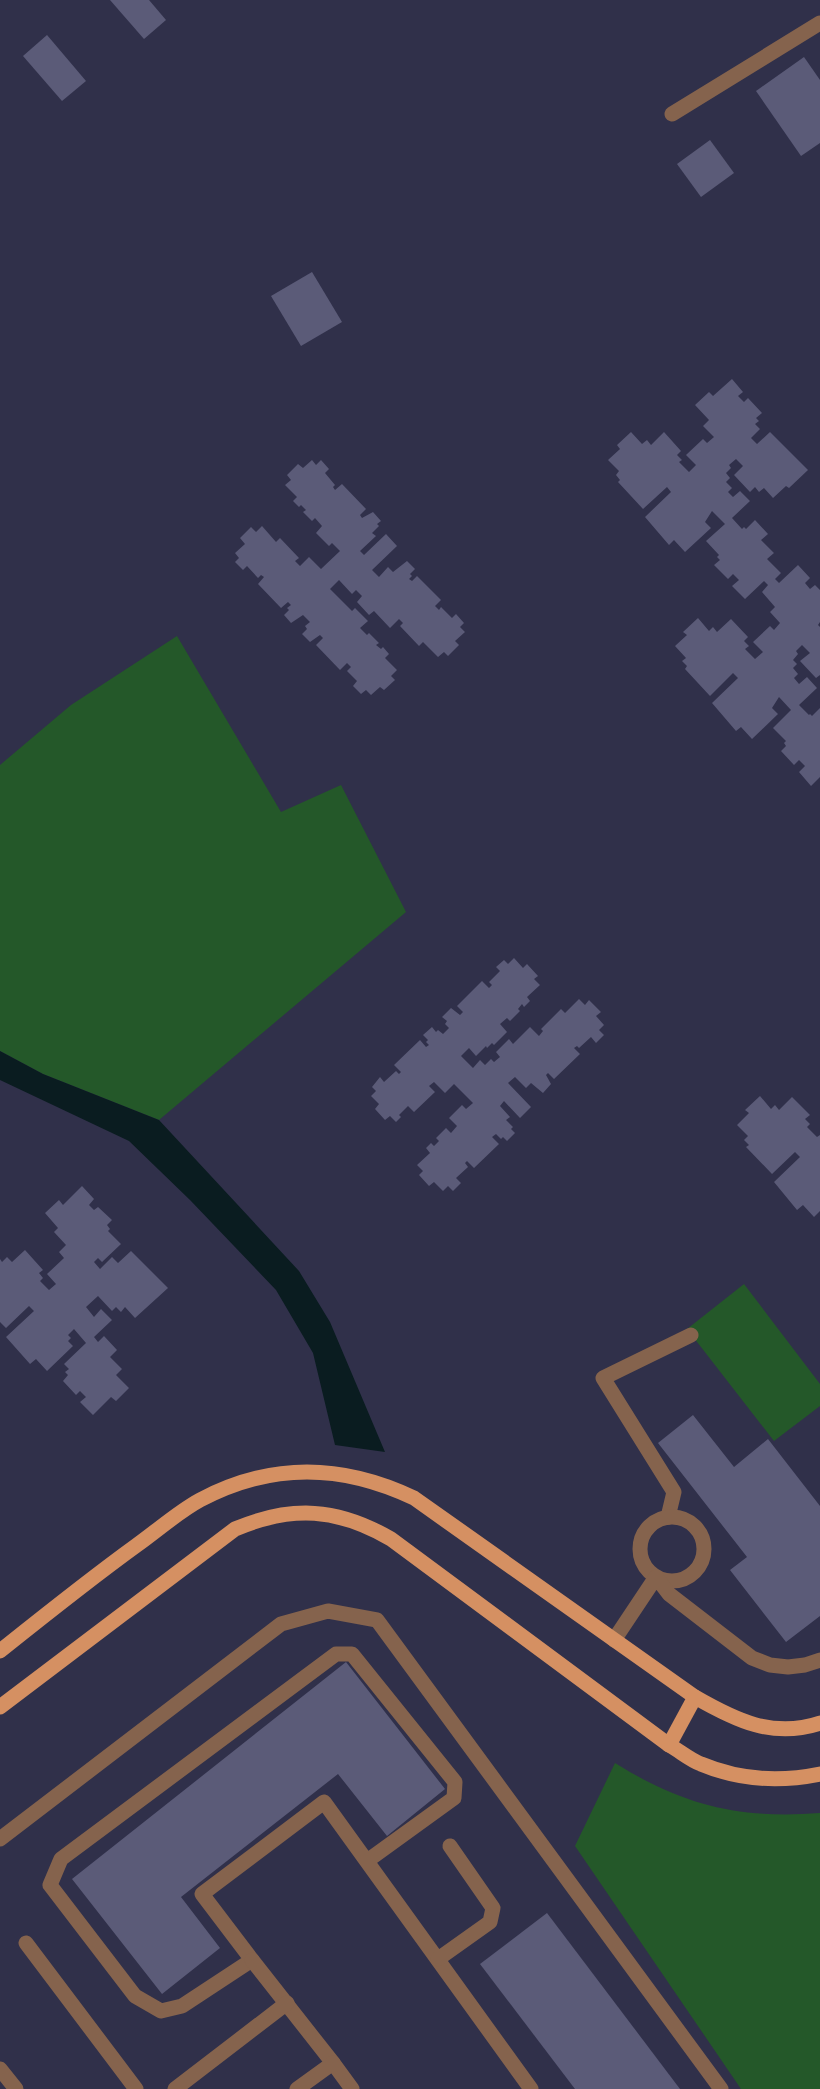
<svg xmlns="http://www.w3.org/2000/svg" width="820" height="2089" font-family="'Alegreya Sans',sans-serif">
<rect width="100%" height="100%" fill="#30304a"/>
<!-- green -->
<g fill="#245829">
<path d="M177,636l104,176 60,-27 65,127 -247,208 -116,-46 -43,-23v-286l71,-60z"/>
<path d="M744,1284l76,100v22l-46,35 -87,-112z"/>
<path d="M615,1763c69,43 125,56 205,50v276h-79l-166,-243z"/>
</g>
<!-- water -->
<path fill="#0a1c20" d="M0,1051l43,23 116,46 140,151 31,51 55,130 -50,-7 -22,-92 -37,-63 -86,-90 -61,-59 -129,-61z"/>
<!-- building -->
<g fill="#5b5b78">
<path d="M110,0h39l17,20 -22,19z"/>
<path d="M47,35l39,46 -24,20 -39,-45z"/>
<path d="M804,57l16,23v63l-19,13 -45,-65z"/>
<path d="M710,140l24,33 -33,24 -24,-33z"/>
<path d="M312,272l30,50 -41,24 -30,-50z"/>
<path d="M732,379l11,13 -5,4 6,6 4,-4 14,15 -6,5 3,3 -4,3 5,5 -9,9 6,6 13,-12 38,38 -19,18 -3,-2 -13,12 -9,-10 -5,4 -4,-5 -5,5 -16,-17 9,-9 -7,-7 -7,6 2,3 -5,5 4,5 -4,4 6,6 -4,4 5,5 7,-6 10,10 -18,17 10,11 2,-2 2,2 9,-9 13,14 -7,6 13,13 -7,6 14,14 -6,6 4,4 19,-18 12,13 -5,5 5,6 5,-4 5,5v32l-2,3 2,2v48l-4,3 -16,-17 10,-8 -8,-8 -6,6 2,3 -5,6 4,4 -4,4 5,6 -4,4 5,6 8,-7 10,11 -18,17 10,10 1,-1 2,2 8,-8v69l-9,9 -12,-14 6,-6 -6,-6 -5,5 -13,-14 5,-5 -2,-3 2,-2 -13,-13 18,-18 -12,-13 -7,11 6,6 -26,25 -11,-12 -5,4 -24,-28 26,-25 -5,-5 -23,23 -25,-27 2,-3 -5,-5 4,-3 -11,-12 12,-11 -4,-3 15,-14 11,13 4,-4 4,5 14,-13 17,18 -4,4 5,5 -4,3 10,10 8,-7 -10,-10 17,-16 4,4 6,-7 -10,-11 5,-5 -13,-15 6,-7 -4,-4 -19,18 -13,-13 7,-6 -6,-6 -5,5 -14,-14 6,-5 -3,-3 2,-2 -13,-14 19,-17 -13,-13 -7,11 6,6 -26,24 -11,-12 -5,5 -24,-28 26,-25 -4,-5 -24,22 -25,-27 2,-2 -4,-5 3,-4 -11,-11 12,-11 -3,-4 14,-13 11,12 5,-4 4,5 13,-13 17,19 -4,4 5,5 -3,2 10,10 7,-7 -10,-10 17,-16 4,4 7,-6 -11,-11 6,-6 -14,-15 14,-13 4,4z"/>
<path d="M312,460l4,5 5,-5 8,9 -4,4 10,12 -2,2 2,3 7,-6 24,25 -6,6 2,3 11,-6 8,9 -4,3 2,2 -7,7 4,3 -16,15 4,4 22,-21 11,12 -25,24 7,7 9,-10 5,5 14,-11 8,8 -5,5 2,2 -3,3 3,2 5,-5 24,24 -6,6 4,4 2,-3 11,11 4,-4 8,9 -4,4 5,5 -10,9 4,4 -11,11 -4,-4 -6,5 -15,-15 -4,4 -19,-20 3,-3 -4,-4 -9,9 -16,-17 -5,4 -12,-13 5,-6 -6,-6 -4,4 -13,-14 -9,9 22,22 3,-3 13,13 -8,7 7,7 2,-2 10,10 -3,2 5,4 2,-2 6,7 -4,4 12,12 -6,6 4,4 -11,10 -4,-3 -9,8 -5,-5 -5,4 -8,-8 4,-5 -10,-10 4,-4 -4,-4 -7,7 -24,-25 7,-7 -3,-3 -10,7 -8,-8 5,-5 -2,-3 5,-4 -7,-7 -12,8 -7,-8 5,-5 -2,-2 4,-3 -3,-3 -7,6 -23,-24 6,-7 -3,-2 -3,3 -11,-12 -4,4 -8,-8 4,-4 -4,-5 10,-9 -5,-6 11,-11 5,5 6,-6 14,16 4,-4 19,20 -4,3 5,5 9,-9 12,12 19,-18 -8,-8 -3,3 -13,-13 6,-7 -7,-8 -3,3 -9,-9 3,-2 -5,-5 -2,2 -6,-6 4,-4 -12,-12 6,-5 -4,-5 11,-11 5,4z"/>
<path d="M514,958l9,10 4,-4 11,12 -4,3 6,6 -13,12 3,4 -6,6 -2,-3 -4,5 2,2 -10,10 -3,-3 -7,6 7,8 -13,13 -2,-2 -5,5 -1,-2 -10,10 -7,-8 -8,8 12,12 7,-8 5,5 6,-6 3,3 6,-5 -4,-5 13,-13 4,5 17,-17 9,9 4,-5 -2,-2 20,-20 4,4 14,-14 6,6 4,-5 12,12 -5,4 8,9 -5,5 5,5 -8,8 -5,-6 -12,11 -2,-2 -3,2 6,6 -26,25 -6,-6 -2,2 5,9 -8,9 -12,-10 -5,5 -11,-11 -7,6 23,24 -11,11 -16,-17 -4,5 10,11 -4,3 7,7 -2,2 4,4 -8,8 -4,-4 -2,2 -5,-5 -4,3 7,7 -25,24 -7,-7 -2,2 3,4 -12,11 5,5 -8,8 -5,-5 -5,5 -9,-9 -5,4 -10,-11 4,-4 -6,-6 13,-12 -4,-5 5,-5 3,3 5,-5 -3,-3 10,-10 5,5 6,-7 -8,-8 13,-13 4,4 7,-6 -19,-19 -9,9 -11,-11 -5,4 6,6 -21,20 -6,-6 -9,9 2,2 -5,5 -6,-6 -5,4 -10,-11 4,-5 -8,-8 5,-5 -4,-4 8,-10 4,5 12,-11 3,3 2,-2 -7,-7 26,-25 6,7 3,-2 -3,-3 2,-2 -5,-5 9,-8 4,5 2,-2 5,4 6,-6 -4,-4 2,-3 -5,-4 9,-9 9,7 3,-3 -6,-6 25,-25 7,7 3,-3 -3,-3 11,-11 -4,-4 8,-7 4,4z"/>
<path d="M760,1096l11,13 4,-4 4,5 13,-13 18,18 -5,4 5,5 -3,3 10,10 3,-2v76l-6,6 -11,-12 -6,5 -23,-28 26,-25 -5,-5 -23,22 -26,-27 3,-2 -5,-5 4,-4 -11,-11 12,-12 -4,-3z"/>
<path d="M82,1186l12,13 -5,6 5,5 4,-3 14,13 -5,5 3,4 -2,2 13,13 -19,18 -4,-4 -4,4 6,7 12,-12 6,6 13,-12 37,37 -33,30 -10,-11 -4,5 -5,-5 -4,4 -14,-15 -12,11 8,10 7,-8 11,11 -18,17 4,5 6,-6 13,14 -7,7 12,12 -6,6 13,13 -13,13 -5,-4 -18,18 -13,-13 6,-5 -6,-6 -4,4 -13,-14 5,-6 -3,-3 4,-3 -5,-5 22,-21 -12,-14 -6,6 3,3 -3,3 5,5 -26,25 -11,-12 -6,5 -24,-27 28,-26 -5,-5 -23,22 -6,-6v-63l2,3 5,-5 5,5 13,-12 18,20 -4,3 4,5 -3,3 9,9 7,-6 -9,-10 17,-16 -5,-6 7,-7 -12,-13 4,-4 -13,-15 14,-13 4,5z"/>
<path d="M693,1415l41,52 34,-28 52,67v110l-34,26 -56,-72 17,-13 -89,-114z"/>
<path d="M346,1662l99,127 -58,47 -49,-62 -157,123 39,51 -58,46 -90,-115z"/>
<path d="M547,1913l133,176h-105l-95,-125z"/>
</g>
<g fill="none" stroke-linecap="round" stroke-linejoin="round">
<!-- minor -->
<g stroke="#85634d" stroke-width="15">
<path d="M672,114l148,-91"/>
<path d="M668,1517l6,-25 -71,-114 88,-43"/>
<circle cx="672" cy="1549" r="32"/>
<path d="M614,1640l42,-63 13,17 83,64 18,7 18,2 17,-2 15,-5"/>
<path d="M0,1839l281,-215 47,-13 49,9 344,469"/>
<path d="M367,1861l87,-63 1,-16 -103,-128h-16l-275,205 -11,26 85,111 26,15 21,-5 70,-46 -50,-66 122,-92 207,287"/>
<path d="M26,1943l110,146"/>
<path d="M438,1959l52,-37 3,-14 -43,-62"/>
<path d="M252,1960l81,103"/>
<path d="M0,2069l16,20"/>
<path d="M175,2089l112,-86"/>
<path d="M297,2089l36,-26 19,26"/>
</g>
<!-- major -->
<g stroke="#d59062" stroke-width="15">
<path d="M0,1651c45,-36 90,-72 137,-106 21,-15 41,-33 63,-45 72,-38 142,-36 214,-2l281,199c40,23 78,42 125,26"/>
<path d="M0,1707l235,-178c57,-24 103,-21 156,10l278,206c11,6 21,15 32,19 38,16 80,18 119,10"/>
<path d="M669,1745l26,-48"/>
</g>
</g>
</svg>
